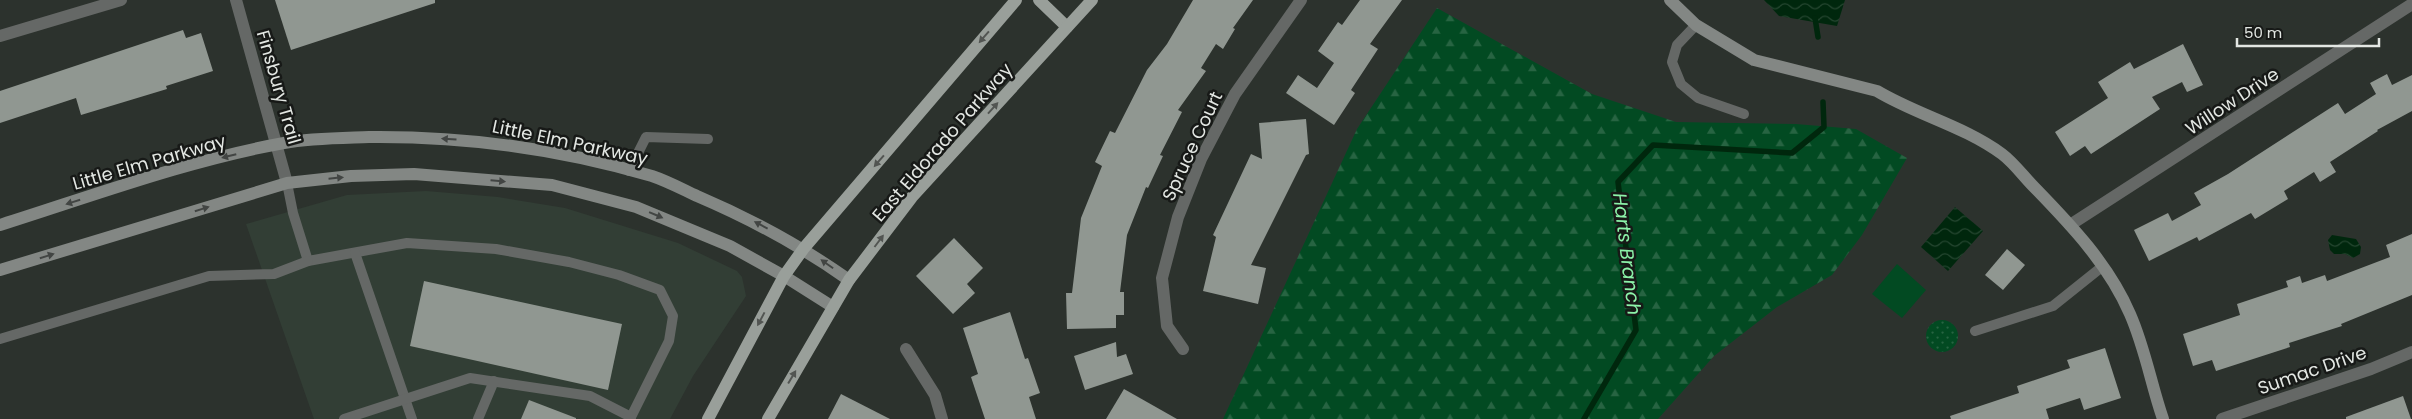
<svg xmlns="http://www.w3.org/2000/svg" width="2412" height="419" font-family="Poppins,sans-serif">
<defs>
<pattern id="green-dots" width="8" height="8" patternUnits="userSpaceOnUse" patternTransform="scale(1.25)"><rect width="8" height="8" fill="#024a22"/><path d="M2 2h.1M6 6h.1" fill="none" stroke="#276442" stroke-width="1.8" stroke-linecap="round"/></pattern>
<pattern id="forest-firs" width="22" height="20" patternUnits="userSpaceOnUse" patternTransform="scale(1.25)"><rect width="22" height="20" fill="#024a22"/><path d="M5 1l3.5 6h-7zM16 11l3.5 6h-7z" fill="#276442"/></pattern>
<pattern id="water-waves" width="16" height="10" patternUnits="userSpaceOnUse" patternTransform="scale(1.25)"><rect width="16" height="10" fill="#00270d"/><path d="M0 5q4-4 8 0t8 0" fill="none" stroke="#254630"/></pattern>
</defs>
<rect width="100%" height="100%" fill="#2c322d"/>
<!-- built -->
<path fill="#323e35" d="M426,191l72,6 67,11 113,35 59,28 5,6 4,19 -53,80 -23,43h-356l-68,-195 101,-29z"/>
<!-- green -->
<circle fill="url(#green-dots)" cx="1942" cy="336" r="16"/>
<!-- forest -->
<path fill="url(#forest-firs)" d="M1437,8l155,86 84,28 120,2 60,5 51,29 -45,77 -30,40 -55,32 -63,49 -56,63h-435l134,-290z"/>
<!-- pitch -->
<path fill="#024a22" d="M1897,264l29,26 -24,28 -30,-24z"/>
<!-- water -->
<g fill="url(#water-waves)">
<path d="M1764,0h81l-8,26 -58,-10z"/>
<path d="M1955,207l28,24 -35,40 -27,-24z"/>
<path d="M2332,235l24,4 5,8 -1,7 -7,4 -8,-4h-11l-4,-4 -2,-10z"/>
</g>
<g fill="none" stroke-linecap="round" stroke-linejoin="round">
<!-- stream -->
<g stroke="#00270d" stroke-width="5.5">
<path d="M1815,18l3,19"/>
<path d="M1584,419l52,-89 -18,-148 35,-37 139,8 32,-26 -1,-25"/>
</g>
</g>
<!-- building -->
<g fill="#909791">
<path d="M275,0h160v3l-144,47z"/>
<path d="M1193,0h60l-20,28 2,1 -12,20 -7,-5 -15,24 5,3 -28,39 4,2 -22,43 3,1 -15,32 -2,-1 -19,48 -7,57h4v23h-8v13l-49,1 -1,-36h6l9,-75 21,-52 -7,-4 15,-31 5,2 32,-63 20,-26z"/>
<path d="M1360,0h42l-32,44 8,5 -27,41 4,3 -21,32 -48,-32 12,-18 19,13 17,-25 -16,-12 20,-29 4,3z"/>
<path d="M183,30l3,8 15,-5 12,38 -47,15 1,3 -86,26 -5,-17 -76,25v-32z"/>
<path d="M2183,44l20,41 -16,7 -5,-10 -30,15 8,12 -69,45 -6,-8 -15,10 -15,-24 53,-34 -10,-16 32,-20 4,7z"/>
<path d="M2387,74l5,11 20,-10v36l-35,19 1,1 -48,31 6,10 -16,10 -6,-10 -30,19 4,8 -33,20 -4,-6 -52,28 -2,-4 -48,24 -15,-31 34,-17 4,8 29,-16 -7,-12 34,-19 110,-71 7,11 31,-20 -6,-11z"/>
<path d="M1306,119l3,35 -3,1 -55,110 15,3 -8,36 -55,-13 13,-54 -3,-2 38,-81 11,5 -3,-36z"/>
<path d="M2412,234v61l-71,29 1,2 -53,17 1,4 -74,24 -4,-11 -19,6 -10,-32 57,-19 -3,-11 51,-17 -2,-6 14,-5 2,7 23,-8 2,6 63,-24 -4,-12z"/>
<path d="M954,238l29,30 -16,16 8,9 -22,21 -37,-38z"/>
<path d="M2007,249l18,16 -22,25 -18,-15z"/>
<path d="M424,281l198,43 -14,66 -198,-44z"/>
<path d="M1010,312l15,47 3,-1 12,35 -11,4 7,22h-51l-14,-42 7,-3 -15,-46z"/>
<path d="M1116,342l1,15 9,-3 7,20 -48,16 -11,-34z"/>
<path d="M2105,348l16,50 -37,12 -4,-12 -34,11 3,10h-98l-1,-3 69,-23 -2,-7 53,-18 -3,-8z"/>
<path d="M1124,389l53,30h-71z"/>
<path d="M841,394l49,25h-62z"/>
<path d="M2403,396l8,23h-65v-2z"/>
<path d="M529,400l47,18v1h-55z"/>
</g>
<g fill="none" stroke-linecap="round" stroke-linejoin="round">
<!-- lane -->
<g stroke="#656866" stroke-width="10">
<path d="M1696,25l-19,20 -5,17 9,22 17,14 46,16"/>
<path d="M629,171l17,-34 62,2"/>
<path d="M287,183l6,30 15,48 99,-18 89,6 73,13 50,13 41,15 13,26 -4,25 -39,78"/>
<path d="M355,253l57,166"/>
<path d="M1975,331l78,-25 50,-40"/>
<path d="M0,339l209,-63 65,-2 34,-13"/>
<path d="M344,419l126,-41 120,18 41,21"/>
<path d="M478,419l16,-38"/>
</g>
<!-- street -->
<g stroke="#656866" stroke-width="12">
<path d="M236,0l51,183"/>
<path d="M0,36l121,-36"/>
<path d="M2070,225l342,-221"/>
<path d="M906,349l29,46 7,24"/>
<path d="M1183,349l-16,-23 -5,-48 16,-61 23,-58 34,-65 66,-94"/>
<path d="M2222,419l149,-50 41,-17"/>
</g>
<!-- secondary -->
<g stroke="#838784" stroke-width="12">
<path d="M1670,0l26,25 58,35 123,31c40,24 87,35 125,63 12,9 22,23 32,33 37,38 75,78 96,127 15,34 21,70 33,105"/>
<path d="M0,225c92,-29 189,-65 284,-82 27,-5 57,-5 85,-6 95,-1 191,12 283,39 15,5 30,13 45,20 54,23 104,50 152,84"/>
<path d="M0,270l287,-87 64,-7 63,-2 138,11 84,22 94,39 54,30 49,31"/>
</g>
<!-- primary -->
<g stroke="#999f9a" stroke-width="12">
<path d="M1039,0l28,27"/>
<path d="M708,419l76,-143 20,-28 212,-248"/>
<path d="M768,419l81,-139 63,-83 180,-197"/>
</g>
</g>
<!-- one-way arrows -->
<defs><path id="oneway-solid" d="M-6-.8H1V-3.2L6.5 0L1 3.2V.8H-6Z" transform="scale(1.25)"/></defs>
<g fill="#525552">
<use href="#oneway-solid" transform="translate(984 37) rotate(131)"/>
<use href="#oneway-solid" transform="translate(993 108) rotate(-48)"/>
<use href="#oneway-solid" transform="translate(879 161) rotate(131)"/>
<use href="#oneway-solid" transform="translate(879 241) rotate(-53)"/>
<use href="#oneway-solid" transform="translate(761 319) rotate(118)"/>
<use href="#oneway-solid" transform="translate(792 377) rotate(-59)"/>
</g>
<g fill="#424543">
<use href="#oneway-solid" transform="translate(449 139) rotate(-176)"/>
<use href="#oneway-solid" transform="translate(229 156) rotate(166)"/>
<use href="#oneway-solid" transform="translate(336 178) rotate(-6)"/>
<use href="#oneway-solid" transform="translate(498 181) rotate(5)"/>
<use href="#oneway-solid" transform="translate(73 202) rotate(163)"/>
<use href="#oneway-solid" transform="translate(202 209) rotate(-17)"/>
<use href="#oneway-solid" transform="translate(656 215) rotate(23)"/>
<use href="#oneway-solid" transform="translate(761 225) rotate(-152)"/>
<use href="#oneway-solid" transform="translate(47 256) rotate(-17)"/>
<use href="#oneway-solid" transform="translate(827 264) rotate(-145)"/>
</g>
<g text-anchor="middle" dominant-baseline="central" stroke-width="5" stroke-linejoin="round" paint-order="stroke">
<!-- street labels -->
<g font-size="18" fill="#e3e7e3" stroke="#171917">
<text transform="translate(279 87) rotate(74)">Finsbury Trail</text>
<text transform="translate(2232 101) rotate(-33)">Willow Drive</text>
<text transform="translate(570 142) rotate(12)">Little Elm Parkway</text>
<text transform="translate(942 142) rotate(-49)">East Eldorado Parkway</text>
<text transform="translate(1192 146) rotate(-65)">Spruce Court</text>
<text transform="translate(149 162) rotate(-16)">Little Elm Parkway</text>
<text transform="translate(2312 370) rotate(-19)">Sumac Drive</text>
</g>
<!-- water labels -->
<g font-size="19" font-style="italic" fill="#8cf4a9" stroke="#171917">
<text transform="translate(1627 254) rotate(83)">Harts Branch</text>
</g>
</g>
<!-- scale -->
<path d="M2237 38v8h142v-8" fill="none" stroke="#e3e7e3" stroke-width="2.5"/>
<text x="2244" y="38" font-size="15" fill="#e3e7e3" stroke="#171917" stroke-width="4" paint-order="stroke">50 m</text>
</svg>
